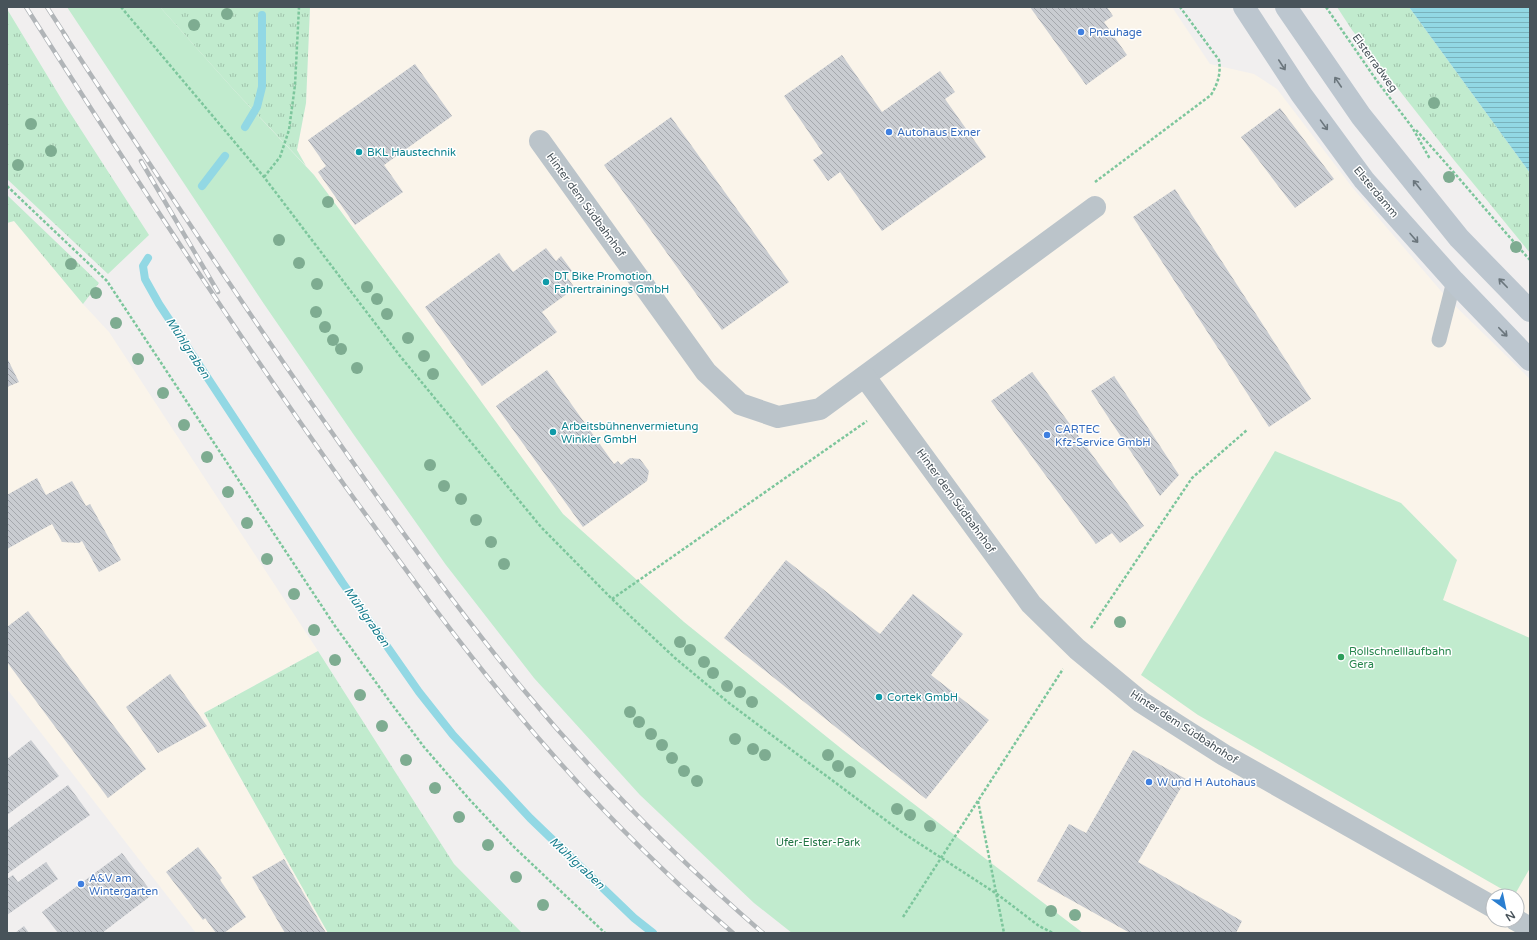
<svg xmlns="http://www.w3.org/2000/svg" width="1537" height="940" font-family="'Varela Round',sans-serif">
<defs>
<pattern id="grass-tufts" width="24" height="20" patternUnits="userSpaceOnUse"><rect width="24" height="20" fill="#c1ebce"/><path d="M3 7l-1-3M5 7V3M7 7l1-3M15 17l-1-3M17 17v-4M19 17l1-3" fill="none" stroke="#9fc1aa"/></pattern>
<pattern id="water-rules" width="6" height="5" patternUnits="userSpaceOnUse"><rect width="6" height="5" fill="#92d8e4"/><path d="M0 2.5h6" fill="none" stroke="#79b2bc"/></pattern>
<pattern id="building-back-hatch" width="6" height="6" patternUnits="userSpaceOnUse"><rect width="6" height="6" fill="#c9ccd1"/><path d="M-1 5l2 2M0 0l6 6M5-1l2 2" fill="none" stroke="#a5a8ad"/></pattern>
</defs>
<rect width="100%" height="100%" fill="#f1efef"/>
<!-- commercial -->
<g fill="#faf4ea" fill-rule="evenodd">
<path d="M310,7h862l38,57 44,10 23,15 75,98 95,111 83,81v554h-447l-240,-183 -159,-128 -121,-108 -249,-339 -8,-9 -9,-16 9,-47zM1493,896h24v24h-24z"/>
<path d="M14,221l69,83 26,28 209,319 -114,62 124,220h-132l-189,-244v-466z"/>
</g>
<!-- grass -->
<g fill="url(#grass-tufts)">
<path d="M160,7h150l-4,96 -9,47 9,16 -72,-76z"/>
<path d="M1337,7h72l121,166v80l-76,-93 -102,-130z"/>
<path d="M7,9l58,96 84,130 -41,39 -101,-95z"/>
<path d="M7,195l92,88 -16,21 -69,-83 -7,2z"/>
<path d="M318,651l136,213 68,69h-194l-124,-220z"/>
</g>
<!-- park -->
<g fill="#c1ebce">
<path d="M67,7h93l74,83 80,85 161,218 88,121 121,108 159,128 240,183h-291l-38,-30 -114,-108 -106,-117 -88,-113 -92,-130 -90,-131z"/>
<path d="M1275,451l126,52 56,57 -14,40 87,38v230l-16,28 -316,-181 -57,-40z"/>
</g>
<!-- water -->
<path fill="url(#water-rules)" d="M1409,7h121v166z"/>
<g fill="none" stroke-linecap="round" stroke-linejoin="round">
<!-- stream -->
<g stroke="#92d8e4" stroke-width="8">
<path d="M245,127l12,-20 5,-20v-72"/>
<path d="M202,186l23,-30"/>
<path d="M148,258l-5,8 2,13 14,25 183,278 77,110 34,43 77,83 104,100 19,15"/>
</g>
</g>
<!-- building -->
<g fill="url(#building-back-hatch)">
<path d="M1030,7h77l6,9 -9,6 23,33 -41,30z"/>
<path d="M842,55l40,57 58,-41 15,21 -10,7 41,58 -104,74 -42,-59 -12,9 -15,-21 10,-7 -39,-57z"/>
<path d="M415,64l37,52 -68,49 19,27 -48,33 -37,-53 8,-6 -18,-26z"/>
<path d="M1280,108l54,71 -39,29 -54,-71z"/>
<path d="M671,117l118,165 -67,48 -118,-165z"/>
<path d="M1175,189l136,210 -42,28 -136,-210z"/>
<path d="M546,248l10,13 5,-5 11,15 -6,5 9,12 -33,24 15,20 -75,54 -57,-79 74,-54 14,19z"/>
<path d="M7,358l12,24 -12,5z"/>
<path d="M547,370l67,94 4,-3 3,4 9,-7 10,1 9,12 -2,10 -64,46 -87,-121z"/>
<path d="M1032,372l112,154 -24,17 -8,-10 -16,11 -105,-143z"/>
<path d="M1114,376l65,99 -19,21 -69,-105z"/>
<path d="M37,478l9,17 26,-14 14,25 4,-2 31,56 -22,12 -17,-31 -3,2 -17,-1 -10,-18 -45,25v-54z"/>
<path d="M786,560l94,74 33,-40 50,40 -32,41 58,45 -63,79 -202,-161z"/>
<path d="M28,611l118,158 -38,29 -101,-136v-35z"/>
<path d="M170,674l37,52 -49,27 -32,-46z"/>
<path d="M31,740l28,36 -52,39v-56z"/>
<path d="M1133,750l53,29 -48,83 104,59 -6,12h-106l-93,-52 32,-57 17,9z"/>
<path d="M68,785l22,30 -83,59v-44z"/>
<path d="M198,847l24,31 -2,2 26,37 -22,16h-8l-11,-15 -2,2 -37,-48z"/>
<path d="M122,853l31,41 -51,39h-44l-16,-21z"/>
<path d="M284,859l42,74h-41l-33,-56z"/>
<path d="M46,862l12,17 -51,36v-36l6,-4 5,7z"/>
<path d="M24,926l5,7h-14z"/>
</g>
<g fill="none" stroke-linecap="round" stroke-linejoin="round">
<!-- path -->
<g stroke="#7cc69c" stroke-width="2.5" stroke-dasharray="3 2" stroke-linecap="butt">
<path d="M121,7l143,170 136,179 141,171 71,72 63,59 54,45 171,128 97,63 42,32 14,7"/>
<path d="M1326,7l51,74 35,46 18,32"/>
<path d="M1416,130c39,42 75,87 114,130"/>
<path d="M264,177l16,-20 9,-27 6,-45 4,-78"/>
<path d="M1095,182l116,-87c7,-12 10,-21 8,-35l-39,-53"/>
<path d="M7,186l100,95 228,345 53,73 36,48 45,52 44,47 92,87"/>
<path d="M612,599l255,-178"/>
<path d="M1091,628l101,-150 55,-48"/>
<path d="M978,801l26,132"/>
<path d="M903,917l160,-248"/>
</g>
<!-- service -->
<path stroke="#bbc4ca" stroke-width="15" d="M1439,340l15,-59"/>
<!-- minor -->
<g stroke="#bbc4ca" stroke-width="22">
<path d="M540,141l166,231 34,32 38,13 42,-8 275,-202"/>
<path d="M865,377l166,227 46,45 64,53 83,53 269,152"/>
<path d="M1516,920l14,8"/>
</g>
<!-- secondary -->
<g stroke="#bcc6cf" stroke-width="22">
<path d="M1244,7l57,87 63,86 90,101 76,79"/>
<path d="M1286,7l75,109 98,122 71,73"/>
</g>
<!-- rail casing -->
<g stroke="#b1b5b8" stroke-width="4.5">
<g id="rail">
<path d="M26,7c103,162 208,323 319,479 53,73 105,146 163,216 68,83 144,161 225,231"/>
<path d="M47,7l20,31"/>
<path d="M64,34c91,138 181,275 276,410 58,83 117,165 182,244 73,88 154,170 241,245"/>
<path d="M141,161l77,131"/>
</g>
</g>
<!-- rail -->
<use href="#rail" stroke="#fff" stroke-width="3" stroke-dasharray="9" stroke-linecap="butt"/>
</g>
<!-- trees -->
<g fill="#7eac91">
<circle cx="227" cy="14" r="6"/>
<circle cx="194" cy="25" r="6"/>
<circle cx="1434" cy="103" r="6"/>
<circle cx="31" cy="124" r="6"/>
<circle cx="51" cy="151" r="6"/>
<circle cx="18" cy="165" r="6"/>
<circle cx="1449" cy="177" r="6"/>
<circle cx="328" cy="202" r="6"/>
<circle cx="279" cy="240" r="6"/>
<circle cx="1516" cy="247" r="6"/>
<circle cx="299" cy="263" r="6"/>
<circle cx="71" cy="264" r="6"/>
<circle cx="317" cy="284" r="6"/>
<circle cx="367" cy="287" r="6"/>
<circle cx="96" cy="293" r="6"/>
<circle cx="377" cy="299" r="6"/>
<circle cx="316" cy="312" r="6"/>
<circle cx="387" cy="314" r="6"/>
<circle cx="116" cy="323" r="6"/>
<circle cx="325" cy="327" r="6"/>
<circle cx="408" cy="338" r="6"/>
<circle cx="333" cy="340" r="6"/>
<circle cx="341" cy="349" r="6"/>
<circle cx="424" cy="356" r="6"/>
<circle cx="138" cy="359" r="6"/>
<circle cx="357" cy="368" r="6"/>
<circle cx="433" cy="374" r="6"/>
<circle cx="163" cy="393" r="6"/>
<circle cx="184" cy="425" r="6"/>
<circle cx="207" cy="457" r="6"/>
<circle cx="430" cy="465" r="6"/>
<circle cx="444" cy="486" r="6"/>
<circle cx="228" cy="492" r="6"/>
<circle cx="461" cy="499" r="6"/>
<circle cx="476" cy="520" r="6"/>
<circle cx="247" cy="523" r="6"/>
<circle cx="491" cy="542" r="6"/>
<circle cx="267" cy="559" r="6"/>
<circle cx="504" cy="564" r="6"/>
<circle cx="294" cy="594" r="6"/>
<circle cx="1120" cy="622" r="6"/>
<circle cx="314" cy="630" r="6"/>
<circle cx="680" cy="642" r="6"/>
<circle cx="690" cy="650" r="6"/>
<circle cx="335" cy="660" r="6"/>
<circle cx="704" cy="662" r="6"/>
<circle cx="713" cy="673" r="6"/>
<circle cx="727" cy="686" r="6"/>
<circle cx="740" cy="692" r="6"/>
<circle cx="360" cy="695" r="6"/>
<circle cx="752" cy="702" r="6"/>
<circle cx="630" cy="712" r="6"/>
<circle cx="639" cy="722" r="6"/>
<circle cx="382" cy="726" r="6"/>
<circle cx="651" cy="734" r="6"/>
<circle cx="735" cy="739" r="6"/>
<circle cx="662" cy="745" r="6"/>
<circle cx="753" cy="749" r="6"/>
<circle cx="765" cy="755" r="6"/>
<circle cx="828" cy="755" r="6"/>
<circle cx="672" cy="758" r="6"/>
<circle cx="406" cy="760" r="6"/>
<circle cx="838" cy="766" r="6"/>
<circle cx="684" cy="771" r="6"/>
<circle cx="850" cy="772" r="6"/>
<circle cx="697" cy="781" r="6"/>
<circle cx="435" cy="788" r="6"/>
<circle cx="897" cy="809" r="6"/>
<circle cx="910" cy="815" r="6"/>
<circle cx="459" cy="817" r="6"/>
<circle cx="930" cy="826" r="6"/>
<circle cx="488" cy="845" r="6"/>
<circle cx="516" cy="877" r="6"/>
<circle cx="543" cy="905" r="6"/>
<circle cx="1051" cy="911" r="6"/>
<circle cx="1075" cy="915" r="6"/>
</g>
<!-- one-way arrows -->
<defs><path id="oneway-shaft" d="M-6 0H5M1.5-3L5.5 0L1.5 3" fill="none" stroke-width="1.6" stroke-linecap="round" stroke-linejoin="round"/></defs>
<g stroke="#6b767d">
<use href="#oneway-shaft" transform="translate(1282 65) rotate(57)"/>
<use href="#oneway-shaft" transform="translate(1338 82) rotate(-124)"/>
<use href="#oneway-shaft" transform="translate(1324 125) rotate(54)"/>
<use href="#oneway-shaft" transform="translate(1417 185) rotate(-129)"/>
<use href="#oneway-shaft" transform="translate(1414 238) rotate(49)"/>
<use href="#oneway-shaft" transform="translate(1503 283) rotate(-134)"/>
<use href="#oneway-shaft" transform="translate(1503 332) rotate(46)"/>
</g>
<!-- markers -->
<g fill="#3f7fe0" stroke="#fff" stroke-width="1.5">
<circle cx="1081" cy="32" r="4"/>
<circle cx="889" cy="132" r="4"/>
<circle cx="1047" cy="435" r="4"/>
<circle cx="1149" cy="782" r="4"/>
<circle cx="81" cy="884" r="4"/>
</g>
<g fill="#0f9aa8" stroke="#fff" stroke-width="1.5">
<circle cx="359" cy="152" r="4"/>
<circle cx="546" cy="282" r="4"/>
<circle cx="553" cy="432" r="4"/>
<circle cx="879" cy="697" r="4"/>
</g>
<circle fill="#2e9e5b" stroke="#fff" stroke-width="1.5" cx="1341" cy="657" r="4"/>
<g text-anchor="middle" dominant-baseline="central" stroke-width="3" stroke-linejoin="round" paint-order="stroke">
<!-- shop labels -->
<g font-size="11" fill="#366cbe" stroke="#fff" text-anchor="start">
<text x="1089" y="32">Pneuhage</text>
<text x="897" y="132">Autohaus Exner</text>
<text x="1055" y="429">CARTEC<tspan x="1055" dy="13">Kfz-Service GmbH</tspan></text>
<text x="1157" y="782">W und H Autohaus</text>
<text x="89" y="878">A&amp;V am<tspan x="89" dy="13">Wintergarten</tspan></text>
</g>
<!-- street labels -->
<g font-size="11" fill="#48535a" stroke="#fff">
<text transform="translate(1375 63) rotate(54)">Elsterradweg</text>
<text transform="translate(1376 192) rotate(50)">Elsterdamm</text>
<text transform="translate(586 205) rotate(54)">Hinter dem Südbahnhof</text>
<text transform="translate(956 501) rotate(54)">Hinter dem Südbahnhof</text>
<text transform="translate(1184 727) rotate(33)">Hinter dem Südbahnhof</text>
</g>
<!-- culture labels -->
<g font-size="11" fill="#0d838f" stroke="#fff" text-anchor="start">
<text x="367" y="152">BKL Haustechnik</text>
<text x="554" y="276">DT Bike Promotion<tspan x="554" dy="13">Fahrertrainings GmbH</tspan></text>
<text x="561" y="426">Arbeitsbühnenvermietung<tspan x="561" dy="13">Winkler GmbH</tspan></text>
<text x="887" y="697">Cortek GmbH</text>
</g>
<!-- leisure labels -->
<g font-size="11" fill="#27864d" stroke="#fff" text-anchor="start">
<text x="1349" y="651">Rollschnelllaufbahn<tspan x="1349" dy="13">Gera</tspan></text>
</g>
<!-- park labels -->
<g font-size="11" fill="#207544" stroke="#fff">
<text x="818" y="842">Ufer-Elster-Park</text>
</g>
<!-- water labels -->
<g font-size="12" font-style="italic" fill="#187e8e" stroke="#fff">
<text transform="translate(188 348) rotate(57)">Mühlgraben</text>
<text transform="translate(367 617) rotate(55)">Mühlgraben</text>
<text transform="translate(577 863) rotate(43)">Mühlgraben</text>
</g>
</g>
<!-- border -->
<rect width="1537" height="940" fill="none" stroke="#48535a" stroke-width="16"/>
<!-- north arrow -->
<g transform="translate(1505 908) rotate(147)"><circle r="19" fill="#ffffff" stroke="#b6babd"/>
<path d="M0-3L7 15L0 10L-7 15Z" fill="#2a7ed0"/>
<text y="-6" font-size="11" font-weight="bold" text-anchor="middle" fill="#48535a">N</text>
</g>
</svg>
